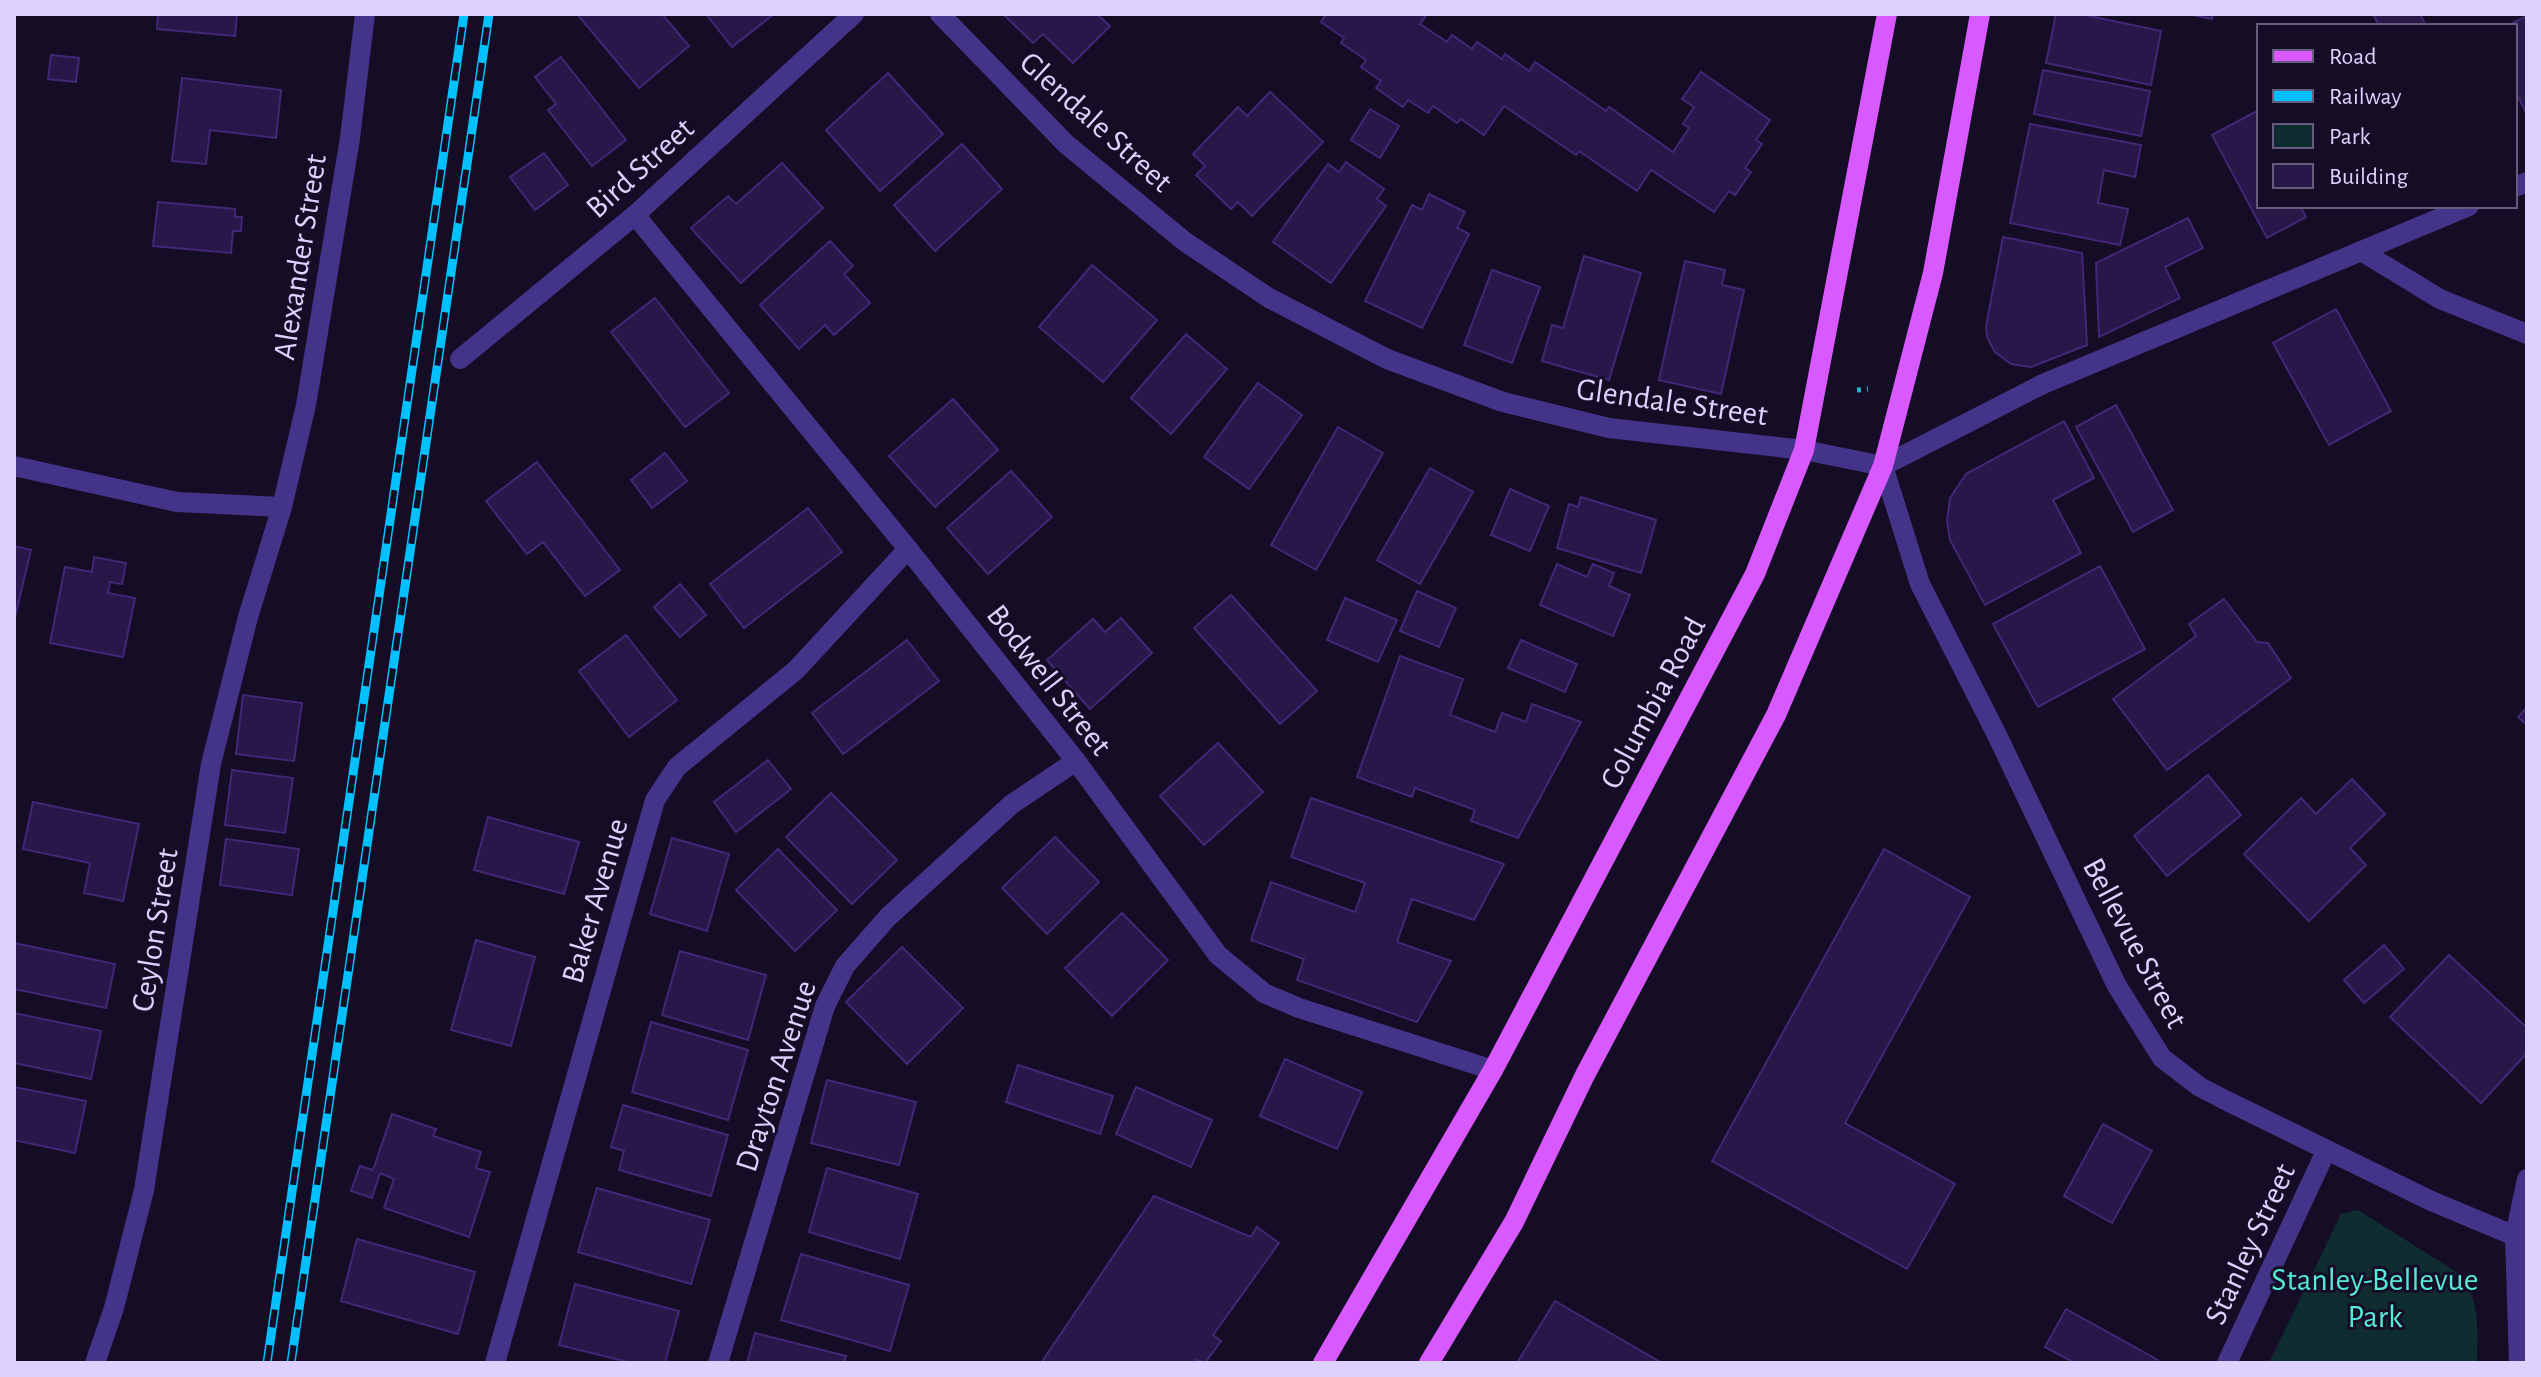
<svg xmlns="http://www.w3.org/2000/svg" width="2541" height="1377" font-family="'Alegreya Sans',sans-serif">
<rect width="100%" height="100%" fill="#150d26"/>
<!-- green -->
<path fill="#0f2d31" d="M2358,1210l97,61c27,25 22,58 22,92h-208l72,-149z"/>
<!-- building -->
<g fill="#281749" stroke="#422777" stroke-width="2">
<path d="M158,14h79l-2,22 -78,-7z"/>
<path d="M577,14h85l27,32 -50,42z"/>
<path d="M706,14h68l-42,33z"/>
<path d="M1003,14h94l13,12 -37,37 -30,-29 -10,9z"/>
<path d="M1326,14h96l3,3 -5,7 27,18 5,-7 20,14 5,-7 25,17 3,-5 24,17 6,-9 71,49 3,-4 64,45 16,-24 -6,-4 11,-17 -12,-8 19,-27 69,48 -14,20 6,4 -17,24 6,4 -16,23 -6,-4 -15,21 -63,-42 -14,21 -58,-40 -3,4 -72,-49 -20,29 -23,-16 -4,4 -24,-17 -5,7 -20,-13 -5,7 -27,-19 5,-7 -20,-14 5,-7 -25,-17 3,-5 -23,-16z"/>
<path d="M2056,14h24l81,17 -10,54 -105,-22z"/>
<path d="M2187,14h26l-1,5z"/>
<path d="M2373,14h47l6,12h-47z"/>
<path d="M2526,16l1,2v97l-12,-25v-64h-8z"/>
<path d="M51,55l28,3 -3,24 -28,-3z"/>
<path d="M561,57l65,83 -34,26 -44,-56 8,-6 -21,-27z"/>
<path d="M2043,70l107,21 -9,45 -107,-22z"/>
<path d="M888,73l55,61 -63,57 -54,-61z"/>
<path d="M182,78l99,12 -5,48 -66,-8 -4,34 -34,-3z"/>
<path d="M1270,92l53,50 -71,74 -14,-14 -7,7 -35,-34 9,-9 -12,-12 45,-47 9,9z"/>
<path d="M1370,109l29,17 -19,32 -29,-18z"/>
<path d="M2259,110v96h41l6,11 -39,21 -55,-103z"/>
<path d="M2030,124l111,21 -6,32 -31,-7 -6,33 30,6 -8,36 -110,-22z"/>
<path d="M962,144l40,45 -67,62 -41,-46z"/>
<path d="M544,153l24,32 -33,25 -25,-33z"/>
<path d="M1346,162l38,27 -7,10 9,7 -55,77 -58,-41 55,-78 11,8z"/>
<path d="M782,163l41,45 -82,75 -50,-55 37,-32 8,8z"/>
<path d="M1429,194l36,18 -8,16 12,6 -47,94 -57,-27 47,-96 10,5z"/>
<path d="M158,202l77,7v8h7l-1,14h-8l-2,22 -78,-7z"/>
<path d="M2188,218l15,30 -38,19 15,31 -81,39 -3,-74z"/>
<path d="M2003,237l79,16 5,92 -56,22 -20,-3 -16,-12 -8,-15 -1,-11z"/>
<path d="M830,241l23,25 -9,8 26,29 -36,32 -9,-10 -26,24 -39,-44z"/>
<path d="M1584,256l57,17 -32,107 -67,-19 10,-36 11,3z"/>
<path d="M1685,261l40,9 -3,15 22,5 -23,104 -62,-14z"/>
<path d="M1092,265l65,55 -54,62 -64,-55z"/>
<path d="M1492,270l48,17 -28,76 -48,-18z"/>
<path d="M655,298l74,95 -44,34 -74,-95z"/>
<path d="M2336,309l55,102 -62,34 -56,-102z"/>
<path d="M1186,334l41,35 -56,65 -40,-36z"/>
<path d="M1258,383l44,32 -53,74 -45,-32z"/>
<path d="M953,399l45,51 -63,57 -46,-51z"/>
<path d="M2116,405l57,105 -40,22 -57,-105z"/>
<path d="M2064,421l30,57 -41,22 28,53 -96,52 -35,-65 -3,-19 3,-23 16,-24z"/>
<path d="M1338,427l45,26 -67,117 -45,-25z"/>
<path d="M665,453l22,28 -35,27 -21,-28z"/>
<path d="M537,462l83,108 -35,26 -42,-54 -16,12 -41,-53z"/>
<path d="M1430,468l43,24 -53,92 -43,-24z"/>
<path d="M1011,471l41,46 -64,57 -41,-46z"/>
<path d="M1510,489l39,17 -19,45 -39,-16z"/>
<path d="M1581,497l75,23 -15,53 -84,-25 12,-44 9,3z"/>
<path d="M808,508l34,44 -98,76 -34,-44z"/>
<path d="M14,546l17,4 -17,71z"/>
<path d="M94,557l32,6 -4,21 -12,-2 -2,11 27,5 -12,59 -73,-14 15,-76 27,5z"/>
<path d="M1557,564l30,13 6,-13 21,9 -5,13 21,9 -17,41 -73,-31z"/>
<path d="M2100,566l45,83 -107,58 -45,-83z"/>
<path d="M680,584l26,31 -26,22 -26,-30z"/>
<path d="M1417,591l39,17 -17,39 -39,-16z"/>
<path d="M1231,595l86,96 -37,33 -86,-96z"/>
<path d="M1345,598l52,22 -19,42 -51,-22z"/>
<path d="M2224,599l33,43 11,1 23,35 -124,92 -54,-71 83,-63 -7,-12z"/>
<path d="M1121,618l31,35 -62,56 -43,-49 46,-41 12,13z"/>
<path d="M626,635l51,65 -48,37 -50,-66z"/>
<path d="M907,640l32,41 -96,73 -31,-41z"/>
<path d="M1521,640l56,24 -12,28 -57,-24z"/>
<path d="M1400,656l63,23 -13,36 45,17 7,-19 24,9 6,-18 49,18 -63,116 -47,-17 4,-11 -60,-22 -3,9 -55,-20z"/>
<path d="M243,695l59,8 -8,58 -58,-7z"/>
<path d="M2527,707v18l-9,-8z"/>
<path d="M1218,743l45,49 -59,53 -44,-49z"/>
<path d="M768,760l23,29 -55,43 -22,-30z"/>
<path d="M232,770l61,8 -8,55 -60,-8z"/>
<path d="M2208,775l33,40 -74,61 -33,-40z"/>
<path d="M2352,779l33,35 -35,34 16,17 -57,56 -65,-67 57,-56 15,16z"/>
<path d="M831,793l66,67 -45,44 -66,-67z"/>
<path d="M1311,798l193,66 -30,56 -62,-21 -15,43 54,19 -34,61 -120,-42 7,-21 -53,-19 20,-58 84,30 10,-29 -74,-26z"/>
<path d="M33,802l106,22 -16,77 -39,-8 6,-30 -67,-14z"/>
<path d="M488,817l91,25 -15,52 -90,-24z"/>
<path d="M1055,837l44,45 -52,52 -45,-46z"/>
<path d="M672,838l57,16 -22,77 -57,-17z"/>
<path d="M226,839l73,10 -7,46 -72,-10z"/>
<path d="M778,849l59,61 -42,41 -59,-61z"/>
<path d="M1884,849l86,48 -125,226 110,61 -48,85 -195,-108z"/>
<path d="M1122,913l46,47 -56,56 -47,-48z"/>
<path d="M476,940l59,17 -24,89 -60,-16z"/>
<path d="M14,943l101,21 -9,44 -92,-19z"/>
<path d="M2384,945l20,24 -40,34 -20,-23z"/>
<path d="M902,947l61,61 -56,56 -61,-62z"/>
<path d="M680,951l86,24 -18,65 -86,-25z"/>
<path d="M2449,955l78,73v25l-46,50 -91,-86z"/>
<path d="M14,1013l87,18 -10,48 -77,-16z"/>
<path d="M651,1022l97,28 -20,70 -96,-28z"/>
<path d="M1285,1059l77,33 -25,57 -77,-33z"/>
<path d="M1018,1065l95,31 -13,38 -94,-32z"/>
<path d="M827,1080l89,22 -17,63 -88,-22z"/>
<path d="M14,1087l72,14 -11,52 -61,-13z"/>
<path d="M1136,1087l76,33 -21,47 -75,-33z"/>
<path d="M623,1105l105,30 -17,61 -92,-26 5,-19 -13,-4z"/>
<path d="M392,1114l44,15 -3,7 48,16 -5,16 14,4 -21,65 -85,-29 10,-29 -14,-6 -8,25 -21,-7 9,-25 13,4z"/>
<path d="M2103,1124l49,27 -40,72 -48,-27z"/>
<path d="M827,1168l91,26 -18,65 -91,-27z"/>
<path d="M597,1188l113,32 -19,64 -113,-32z"/>
<path d="M1154,1196l97,41 6,-10 22,16 -66,92 8,6 -16,22 -9,-3 -2,3h-153z"/>
<path d="M357,1239l118,33 -17,62 -117,-33z"/>
<path d="M801,1254l108,31 -19,66 -109,-31z"/>
<path d="M575,1284l104,27 -14,52h-33l-73,-18z"/>
<path d="M1555,1301l107,62h-145z"/>
<path d="M2066,1309l92,51 -1,3h-82l-30,-16z"/>
<path d="M755,1333l91,23 -2,7h-97z"/>
</g>
<g fill="none" stroke-linecap="round" stroke-linejoin="round">
<!-- path -->
<path stroke="#25b5c0" stroke-width="5" stroke-dasharray="4 6" stroke-linecap="butt" d="M1857,390l11,-1"/>
<!-- minor -->
<g stroke="#433489" stroke-width="20">
<path d="M940,14l126,130 118,97 85,57 118,61 116,43 106,26 195,22 79,16 160,-82 426,-178"/>
<path d="M2515,187l12,-5"/>
<path d="M635,215l273,334 168,212 142,194 46,38 35,15 194,62"/>
<path d="M2361,251l79,48 87,35"/>
<path d="M460,359l175,-144 219,-201"/>
<path d="M14,466l163,36 105,5"/>
<path d="M1883,466l37,118 75,147 122,255 45,72 38,29 23,12 206,101 86,36"/>
<path d="M95,1363l19,-55 30,-118 67,-426 37,-147 34,-110 24,-102 44,-267 15,-124"/>
<path d="M495,1363l160,-563 22,-33 119,-97 112,-121"/>
<path d="M718,1363l107,-357 20,-40 43,-49 124,-113 64,-43"/>
<path d="M2227,1363l99,-212"/>
<path d="M2519,1363l-4,-127 12,-57"/>
</g>
<!-- primary -->
<g stroke="#d859ff" stroke-width="20">
<path d="M1323,1363l170,-293 262,-496 49,-124 83,-436"/>
<path d="M1429,1363l85,-141 71,-147 191,-360 107,-249 50,-193 47,-259"/>
</g>
<!-- rail casing -->
<g stroke="#00c1fd" stroke-width="9">
<g id="rail">
<path d="M267,1363l197,-1349"/>
<path d="M291,1363l198,-1349"/>
</g>
</g>
<!-- rail -->
<use href="#rail" stroke="#150d26" stroke-width="6" stroke-dasharray="18" stroke-linecap="butt"/>
</g>
<g text-anchor="middle" dominant-baseline="central" stroke-width="6" stroke-linejoin="round" paint-order="stroke">
<!-- street labels -->
<g font-size="32" fill="#ddd2ff" stroke="#150d26">
<text transform="translate(1096 122) rotate(42)">Glendale Street</text>
<text transform="translate(640 168) rotate(-42)">Bird Street</text>
<text transform="translate(300 257) rotate(-81)">Alexander Street</text>
<text transform="translate(1672 402) rotate(8)">Glendale Street</text>
<text transform="translate(1049 680) rotate(52)">Bodwell Street</text>
<text transform="translate(1653 703) rotate(-62)">Columbia Road</text>
<text transform="translate(595 901) rotate(-74)">Baker Avenue</text>
<text transform="translate(155 930) rotate(-81)">Ceylon Street</text>
<text transform="translate(2135 943) rotate(62)">Bellevue Street</text>
<text transform="translate(776 1076) rotate(-72)">Drayton Avenue</text>
<text transform="translate(2250 1244) rotate(-65)">Stanley Street</text>
</g>
<!-- park labels -->
<g font-size="32" fill="#54e9d8" stroke="#150d26">
<text x="2375" y="1280">Stanley-Bellevue<tspan x="2375" dy="37">Park</tspan></text>
</g>
</g>
<!-- border -->
<rect width="2541" height="1377" fill="none" stroke="#ddd2ff" stroke-width="32"/>
<!-- legend -->
<rect x="2257" y="24" width="260" height="184" fill="#150d26" stroke="#655c7d" stroke-width="2"/>
<rect x="2273" y="50" width="40" height="12" fill="#d859ff" stroke="#655c7d" stroke-width="2"/>
<text x="2329" y="64" font-size="24" fill="#ddd2ff">Road</text>
<rect x="2273" y="90" width="40" height="12" fill="#00c1fd" stroke="#655c7d" stroke-width="2"/>
<text x="2329" y="104" font-size="24" fill="#ddd2ff">Railway</text>
<rect x="2273" y="124" width="40" height="24" fill="#0f2d31" stroke="#655c7d" stroke-width="2"/>
<text x="2329" y="144" font-size="24" fill="#ddd2ff">Park</text>
<rect x="2273" y="164" width="40" height="24" fill="#281749" stroke="#655c7d" stroke-width="2"/>
<text x="2329" y="184" font-size="24" fill="#ddd2ff">Building</text>
</svg>
